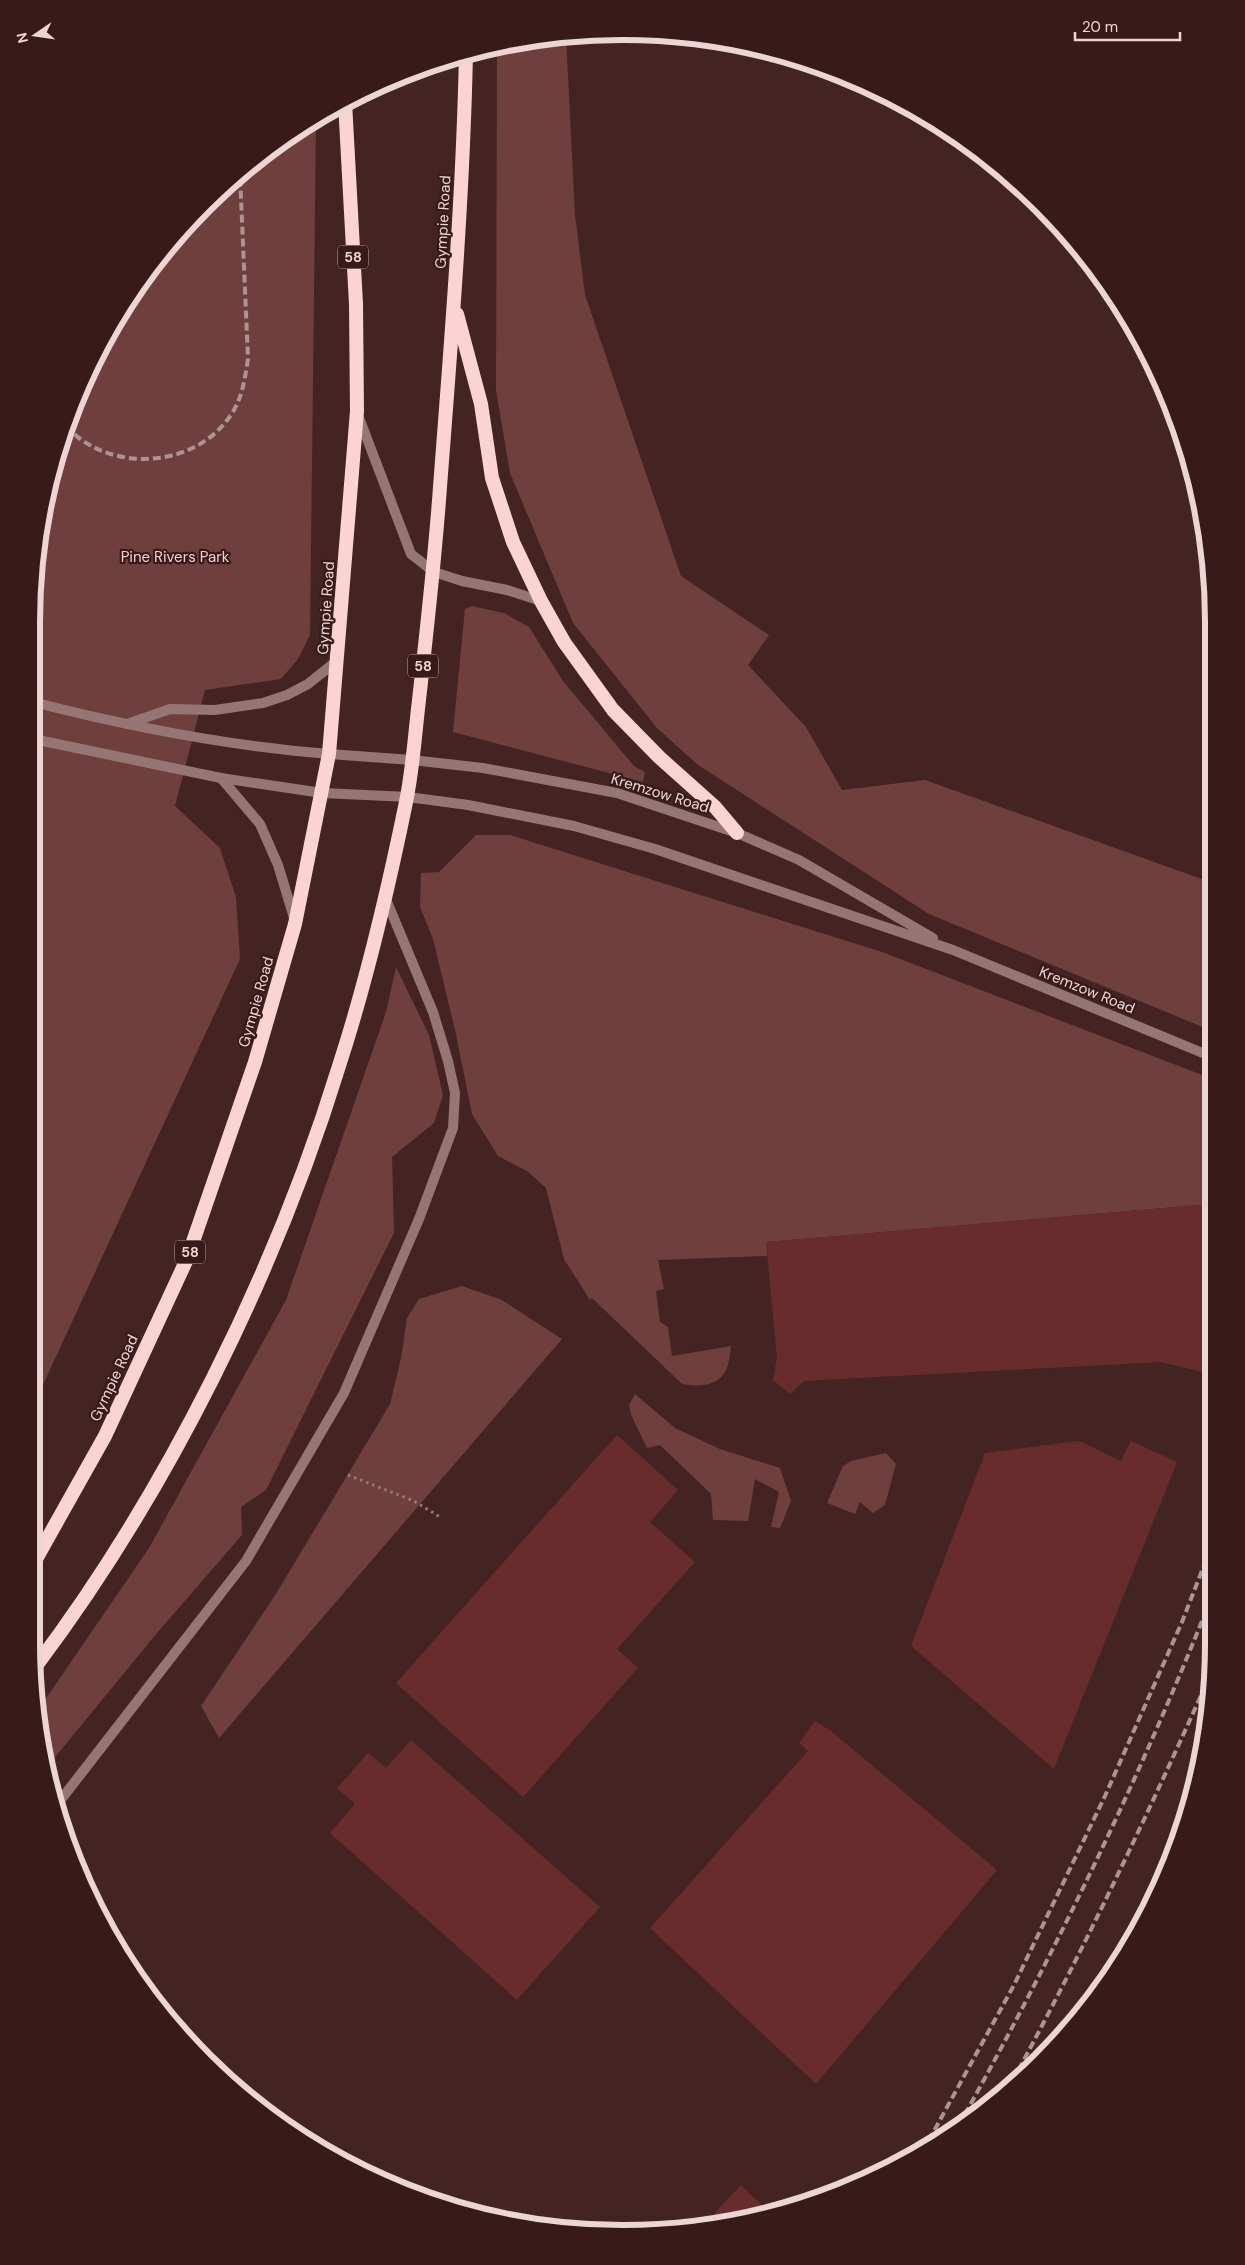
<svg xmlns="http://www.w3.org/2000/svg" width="1245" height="2265" font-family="'DM Sans',sans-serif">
<rect width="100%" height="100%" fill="#432423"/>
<!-- green -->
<g fill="#6e3f3d">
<path d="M566,36l9,179 10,80 96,281 88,59 -21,30 58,62 36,63 83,-10 285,102v148l-281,-116 -231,-149 -41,-37 -84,-105 -63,-150 -14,-83 1,-343z"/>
<path d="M316,120l-6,515 -12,24 -17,20 -76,11 -30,116 45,42 16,49 4,62 -205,443 -2,-818 30,-151 48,-106 67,-95 85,-79z"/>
<path d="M472,606l32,7 25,14 34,54 71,85 11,6 -2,10 -190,-50 12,-123z"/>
<path d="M476,835h34l372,117 328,126 1,131 -12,-4 -432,37v14l-109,4 6,29 -8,2 4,31 8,5 4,29 59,-10c-1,8 -2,18 -5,24 -8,17 -29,17 -44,14l-90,-86 -2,2 -26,-41 -18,-71 -19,-17 -29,-15 -26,-42 -17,-84 -22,-91 -13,-32 1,-34 18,-1z"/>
<path d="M396,967l33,68 14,60 -9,28 -42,34 2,76 -128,257 -25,17 1,28 -85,98 -110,134 -11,-54 113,-165 137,-248 100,-288z"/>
<path d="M462,1286l40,14 60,39 -343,399 -18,-32 73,-109 116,-193 11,-46 6,-40 12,-19z"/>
<path d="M635,1394l40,34 45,21 60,19 11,33 -11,27 -9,-1 8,-35 -24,-13 -7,42 -35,-1 -2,-26 -51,-49 -13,3 -16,-33 -2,-10z"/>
<path d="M886,1453l10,11 -11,41 -12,8 -13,-11 -5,12 -28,-11 16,-37 8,-5z"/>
</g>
<!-- building -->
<g fill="#692c2c">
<path d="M1199,1205l12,4v165l-51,-12 -356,19 -14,13 -17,-14 4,-23 -11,-115z"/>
<path d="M617,1435l61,55 -28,32 45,40 -78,87 21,19 -115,129 -127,-114z"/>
<path d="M1079,1441l42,20 10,-20 46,21 -123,307 -143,-123 74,-193z"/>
<path d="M815,1721l16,10 166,139 -181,214 -166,-156 158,-177 -9,-8z"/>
<path d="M411,1740l189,167 -83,93 -187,-167 25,-29 -18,-16 31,-35 18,15z"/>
<path d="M741,2185l29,28 -32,9 -15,2 -10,-9z"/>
</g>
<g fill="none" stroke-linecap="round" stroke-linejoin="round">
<!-- path -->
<path stroke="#957a79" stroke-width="3" stroke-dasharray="2.5 4" stroke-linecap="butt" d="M348,1475l66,26 26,16"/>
<!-- service -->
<g stroke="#957674" stroke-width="10">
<path d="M358,415l53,139 23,18 28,9 45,9 34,11"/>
<path d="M33,702c97,25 196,44 296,52"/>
<path d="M127,724l43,-15 45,1 48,-7 24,-8 21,-11 30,-24"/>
<path d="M33,739l188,39 101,15"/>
<path d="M221,778l39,46 18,41 17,56"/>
<path d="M56,1806l190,-245 98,-168 75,-174 34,-91 2,-35 -7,-32 -15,-49 -48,-115"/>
</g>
<!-- tertiary -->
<g stroke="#957674" stroke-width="10">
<path d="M329,754l83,6 71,8 134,25 120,40 62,27 134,78"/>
<path d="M322,793l86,4 60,8 106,21 81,23 298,101 257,106"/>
</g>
<!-- trunk -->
<g stroke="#fbd3d1" stroke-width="14">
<path d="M457,314l24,90 11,74 21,64 28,59 23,41 49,68 46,47 56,50 22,26"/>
<path d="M36,1559l69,-123 82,-177 68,-197 40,-138 34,-170 28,-343 -1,-107 -11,-202"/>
<path d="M36,1666c131,-174 239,-392 303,-600 28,-86 49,-176 67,-264 7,-34 9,-69 13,-102 8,-71 16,-142 21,-213 11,-144 23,-289 26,-434"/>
</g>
<!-- rail -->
<g stroke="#ad9392" stroke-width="4" stroke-dasharray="8 4" stroke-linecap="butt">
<path d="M66,426c44,49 134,43 168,-16 9,-16 11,-33 14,-51l-8,-184"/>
<path d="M1007,2091c75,-137 141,-277 205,-420"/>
<path d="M959,2125c95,-170 181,-347 253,-529"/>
<path d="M923,2151l91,-166 91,-189 77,-174 30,-77"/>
</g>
</g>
<g text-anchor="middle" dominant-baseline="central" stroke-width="4.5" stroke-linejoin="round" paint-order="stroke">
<!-- shield labels -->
<g fill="#391a1a" stroke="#b69e9d" stroke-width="1">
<rect x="338" y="245.5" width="30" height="23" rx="4"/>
<rect x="408" y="654.5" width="30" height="23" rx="4"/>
<rect x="175" y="1240.5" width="30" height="23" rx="4"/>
</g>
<g font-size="14" font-weight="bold" fill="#ecd6d5">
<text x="353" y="257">58</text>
<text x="423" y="666">58</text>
<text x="190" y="1252">58</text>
</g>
<!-- street labels -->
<g font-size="15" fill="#ecd6d5" stroke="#391a1a">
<text transform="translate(443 222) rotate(-87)">Gympie Road</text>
<text transform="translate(326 608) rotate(-86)">Gympie Road</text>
<text transform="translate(660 793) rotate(17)">Kremzow Road</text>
<text transform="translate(1087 990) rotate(22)">Kremzow Road</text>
<text transform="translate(256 1002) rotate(-74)">Gympie Road</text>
<text transform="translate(114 1378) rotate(-65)">Gympie Road</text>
</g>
<!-- park labels -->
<g font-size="15" fill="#f8cfcd" stroke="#391a1a">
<text x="175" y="557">Pine Rivers Park</text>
</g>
</g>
<!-- crop -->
<path d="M0 0H1245V2265H0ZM622 40H623A582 582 0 0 1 1205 622V1643A582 582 0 0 1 623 2225H622A582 582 0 0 1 40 1643V622A582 582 0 0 1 622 40Z" fill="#391a1a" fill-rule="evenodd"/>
<path fill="none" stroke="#ecd6d5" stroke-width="6" d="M622 40H623A582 582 0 0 1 1205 622V1643A582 582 0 0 1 623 2225H622A582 582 0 0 1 40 1643V622A582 582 0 0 1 622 40Z"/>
<!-- north arrow -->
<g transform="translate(35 35) rotate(257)" stroke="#391a1a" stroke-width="4" paint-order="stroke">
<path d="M0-4L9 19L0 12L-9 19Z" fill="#ecd6d5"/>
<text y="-8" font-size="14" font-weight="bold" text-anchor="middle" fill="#ecd6d5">N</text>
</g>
<!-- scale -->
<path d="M1075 32v8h105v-8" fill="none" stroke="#ecd6d5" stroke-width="2.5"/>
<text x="1082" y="32" font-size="15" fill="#ecd6d5" stroke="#391a1a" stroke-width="4" paint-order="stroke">20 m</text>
</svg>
